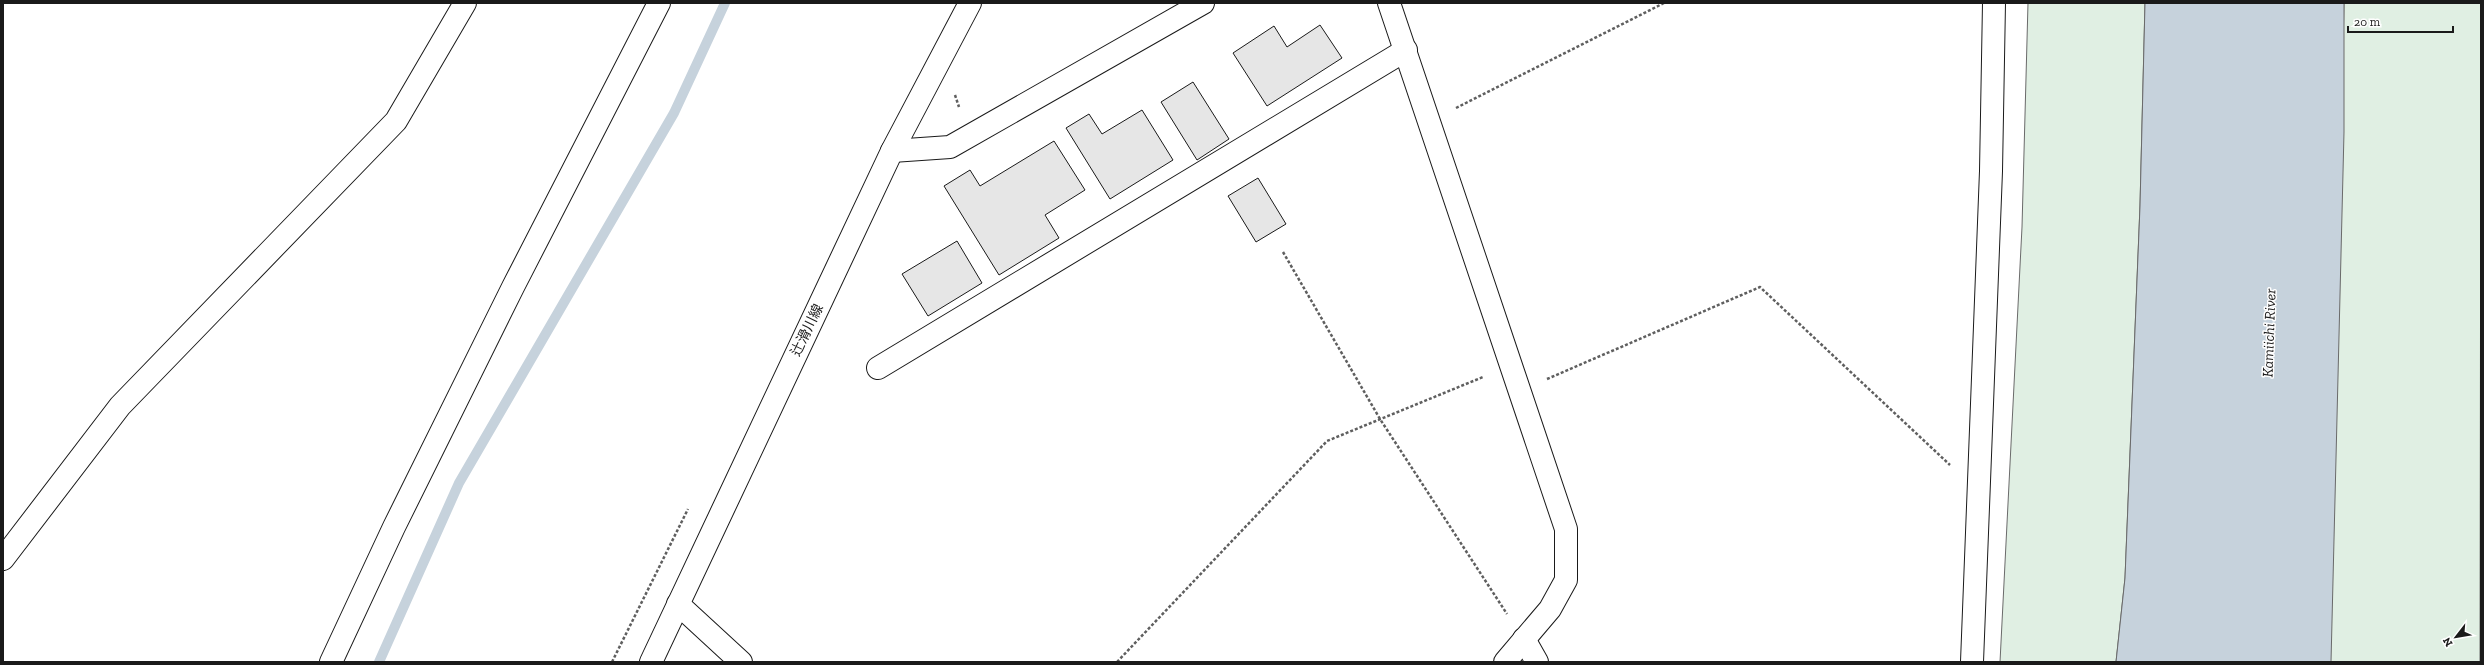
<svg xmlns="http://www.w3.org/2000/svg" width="2484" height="665" font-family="'Zilla Slab','Noto Sans JP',serif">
<rect width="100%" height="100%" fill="#fff"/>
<!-- green -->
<g fill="#e0efe3" stroke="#6a6a6a">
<path d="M2028,3h117l-5,203 -15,372 -9,84h-116l22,-435z"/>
<path d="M2344,3h137l-1,659h-151z"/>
</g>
<!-- water -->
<path fill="#c6d2dc" stroke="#6a6a6a" d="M2145,3h199v129l-13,530h-215l9,-84 15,-372z"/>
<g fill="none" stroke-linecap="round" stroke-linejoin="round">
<!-- stream -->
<path stroke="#c6d2dc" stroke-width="10" d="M379,662l80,-179 215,-370 51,-110"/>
</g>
<!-- building -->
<g fill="#e6e6e6" stroke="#1a1a1a">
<path d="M1320,25l22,33 -75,48 -34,-53 41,-27 13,21z"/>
<path d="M1193,82l36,57 -32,21 -36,-58z"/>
<path d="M1142,110l31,50 -63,39 -44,-71 23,-14 13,20z"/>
<path d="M1054,141l31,49 -40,25 14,23 -60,37 -55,-89 26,-16 10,16z"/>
<path d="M1258,178l28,46 -30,18 -28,-46z"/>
<path d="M957,241l25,42 -54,33 -26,-42z"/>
</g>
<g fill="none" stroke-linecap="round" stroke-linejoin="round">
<!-- minor casing -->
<g stroke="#1a1a1a" stroke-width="24">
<g id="minor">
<path d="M1389,3l177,526v51l-16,29 -45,53"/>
<path d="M892,151l58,-4 253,-144"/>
<path d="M878,368l528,-318"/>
<path d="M3,559l117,-153 276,-285 69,-118"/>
<path d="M678,604l63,58"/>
<path d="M1524,639l13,23"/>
<path d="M331,662l63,-135 119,-240 146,-284"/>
<path d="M1972,662l19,-491 3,-168"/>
</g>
</g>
<!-- secondary casing -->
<g stroke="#1a1a1a" stroke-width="24">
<path id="secondary" d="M651,662l241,-511 78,-148"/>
</g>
<!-- path -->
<g stroke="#5f5f5f" stroke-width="2.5" stroke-dasharray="3 2" stroke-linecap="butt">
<path d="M955,95l4,12"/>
<path d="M1456,108l208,-105"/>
<path d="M1283,252l97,167 127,195"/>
<path d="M1547,379l213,-92 190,178"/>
<path d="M612,662l76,-153"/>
<path d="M1117,662l210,-221 156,-64"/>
</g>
<!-- minor -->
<use href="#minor" stroke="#fff" stroke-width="22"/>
<!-- secondary -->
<use href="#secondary" stroke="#fff" stroke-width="22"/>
</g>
<g text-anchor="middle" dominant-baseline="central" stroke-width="3" stroke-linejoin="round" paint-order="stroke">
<!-- street labels -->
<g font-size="14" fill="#1a1a1a" stroke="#fff">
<text transform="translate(807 330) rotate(-64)">辻滑川線</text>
</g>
<!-- water labels -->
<g font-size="15" font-style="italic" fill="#1a1a1a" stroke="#fff">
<text transform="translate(2269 333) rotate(-88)">Kamiichi River</text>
</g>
</g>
<!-- border -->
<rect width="2484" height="665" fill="none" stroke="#1a1a1a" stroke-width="8"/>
<!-- north arrow -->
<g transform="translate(2456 637) rotate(239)" stroke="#ffffff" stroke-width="3" paint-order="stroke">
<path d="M0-3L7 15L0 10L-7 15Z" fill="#1a1a1a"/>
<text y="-6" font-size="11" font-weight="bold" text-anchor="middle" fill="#1a1a1a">N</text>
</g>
<!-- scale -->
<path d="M2348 26v6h105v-6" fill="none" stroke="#1a1a1a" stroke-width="2"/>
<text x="2354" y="26" font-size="12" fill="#1a1a1a" stroke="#ffffff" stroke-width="3" paint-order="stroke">20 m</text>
</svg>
